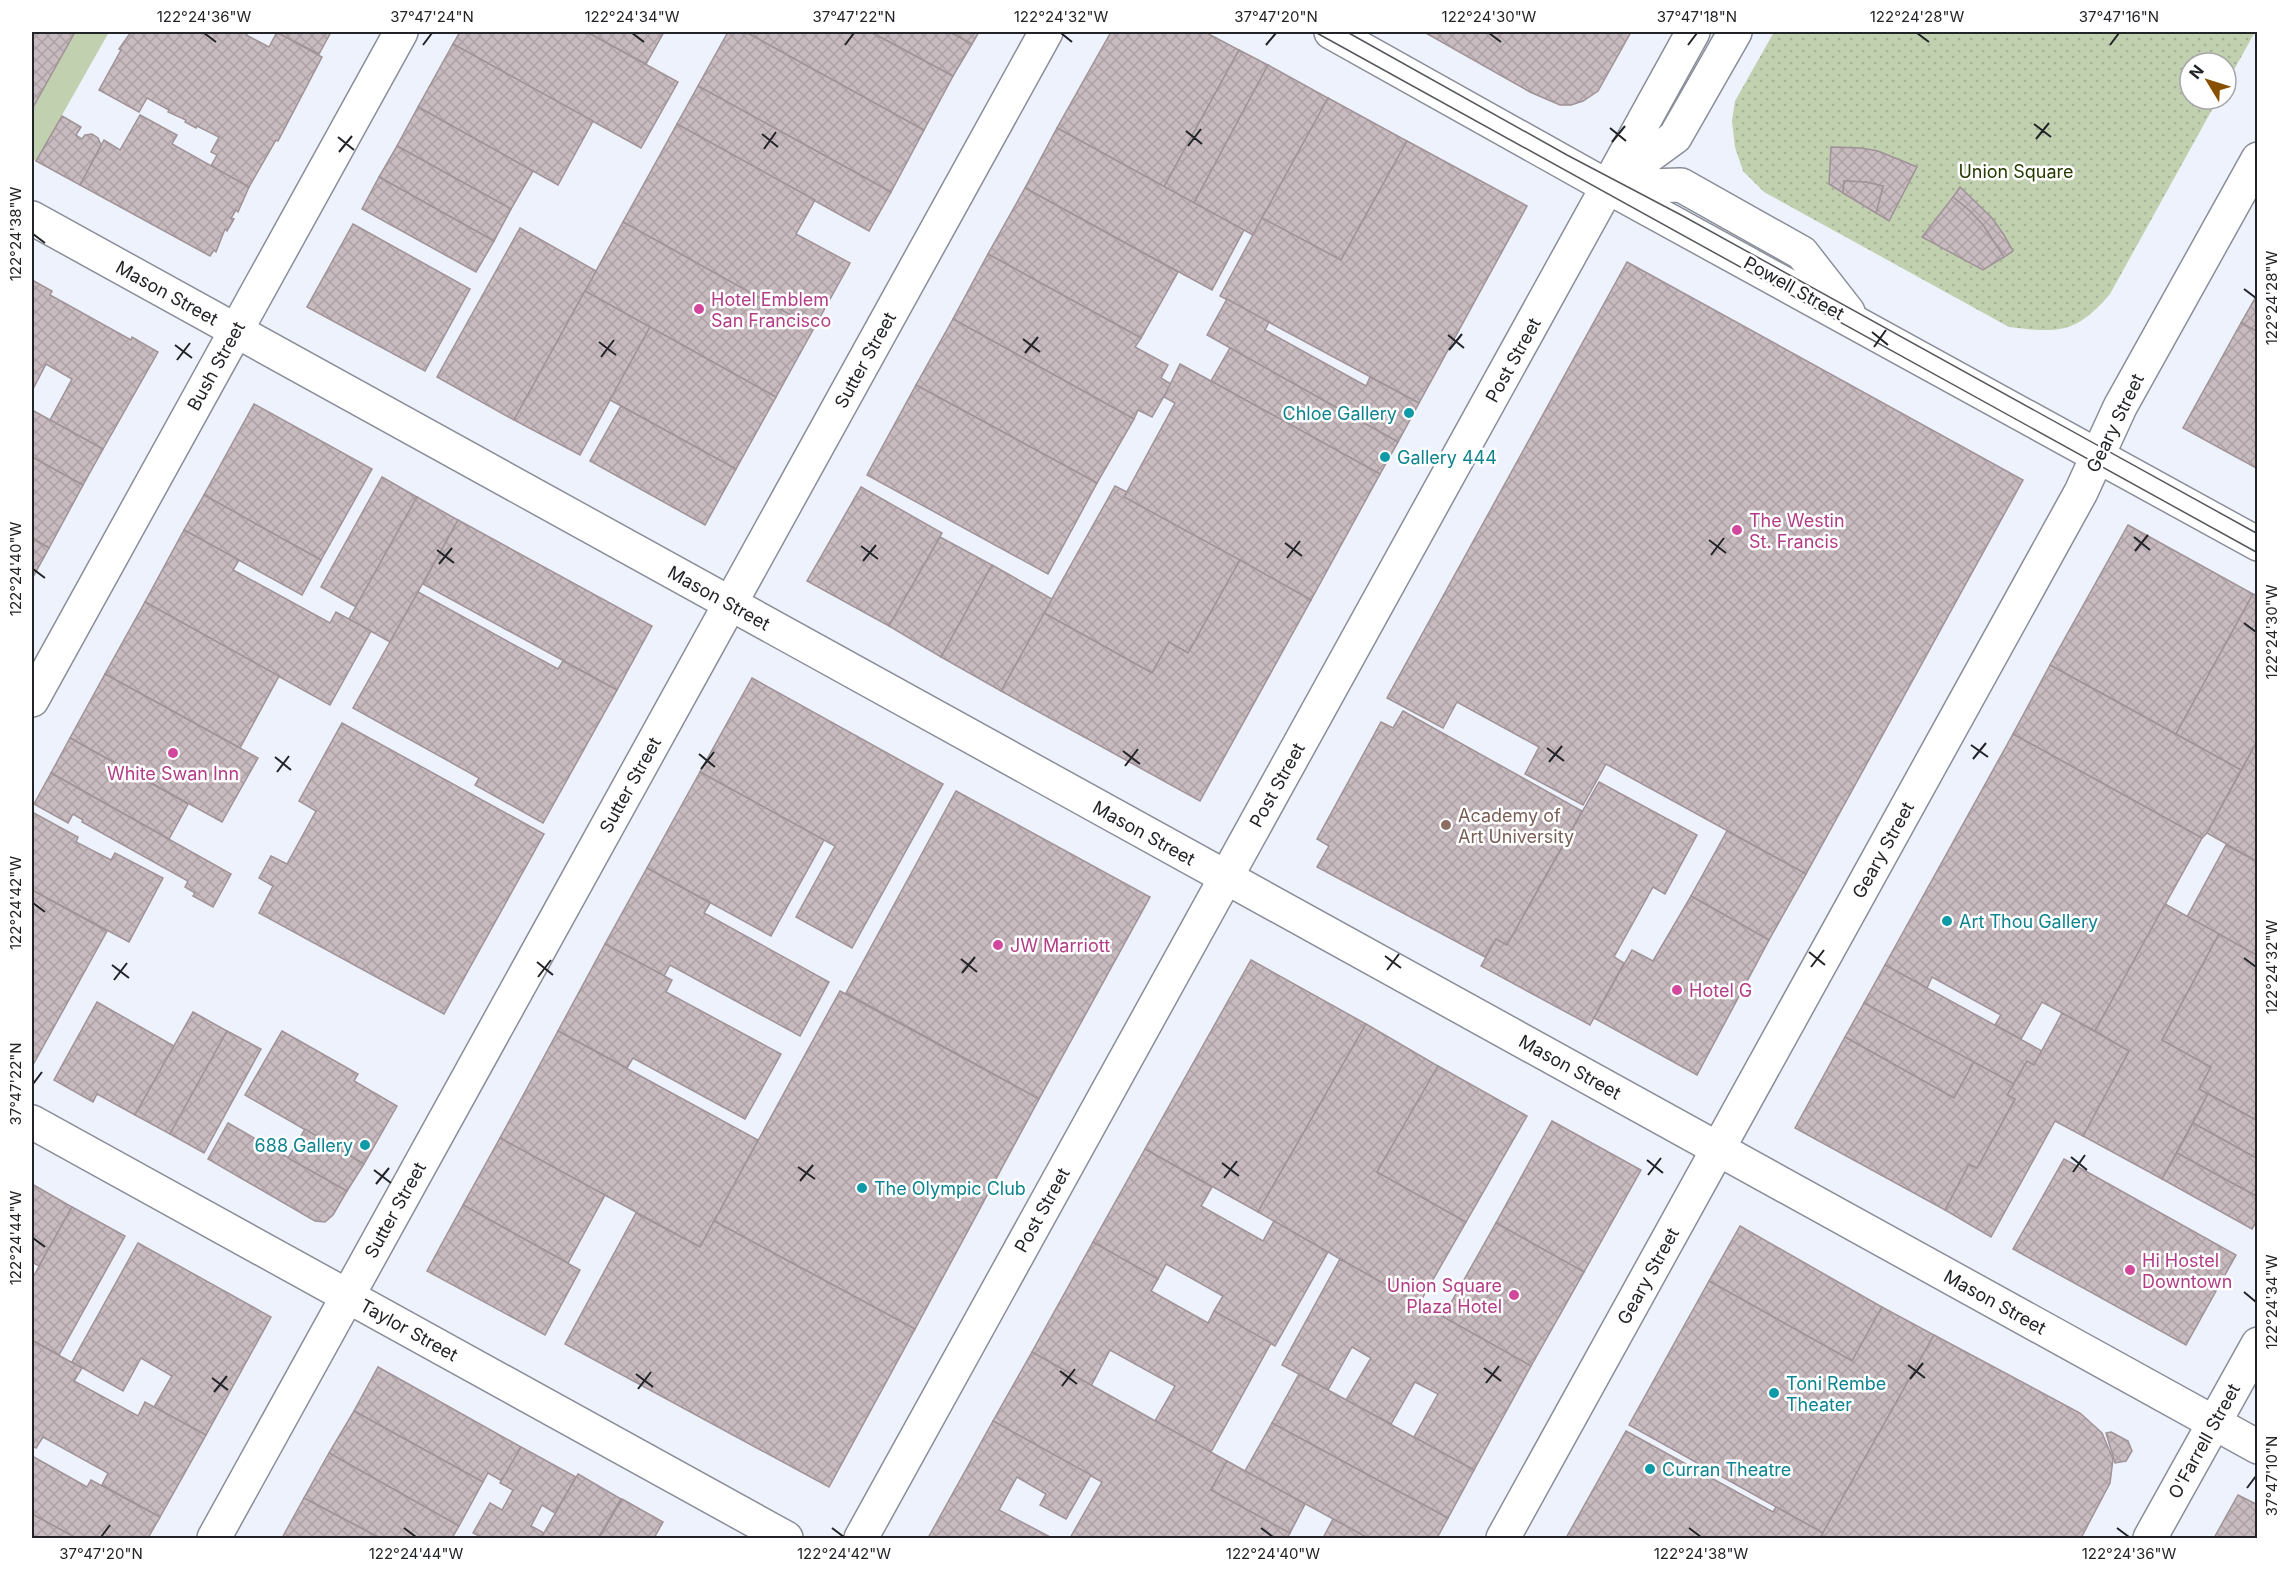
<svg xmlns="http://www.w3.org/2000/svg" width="2289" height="1570" font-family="Inter,sans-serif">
<defs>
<pattern id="park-dots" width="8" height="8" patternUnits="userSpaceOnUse" patternTransform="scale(1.5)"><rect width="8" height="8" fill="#c1d0af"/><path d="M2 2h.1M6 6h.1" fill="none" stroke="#a6b297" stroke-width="1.8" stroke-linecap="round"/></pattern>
<pattern id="building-cross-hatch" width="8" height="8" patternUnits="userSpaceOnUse" patternTransform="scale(1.5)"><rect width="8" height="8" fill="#c8bbbf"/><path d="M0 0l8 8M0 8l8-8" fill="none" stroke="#aca0a4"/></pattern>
</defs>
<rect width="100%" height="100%" fill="#edf2fd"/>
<!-- park -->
<path fill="url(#park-dots)" d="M1774,32h481l-29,52v-21h-36v36h28l-108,195c-34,40 -52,39 -101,33l-245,-135 -21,-21 -8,-24 -3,-26 3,-20z"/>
<!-- garden -->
<path fill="#c1d0af" d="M75,32h34l-73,129 -4,-3v-49z"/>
<!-- building -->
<g fill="url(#building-cross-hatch)" stroke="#a09397" stroke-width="1.5">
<path d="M32,32h43l-43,77z"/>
<path d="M131,32h114l3,1 -2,2 23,12 8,-15 45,25 -44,84 -2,-1 -27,47 -38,-21 6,-11 -6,-3 8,-15 -22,-11 -1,2 -11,-6 1,-2 -18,-8 1,-2 -22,-12 -8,14 -40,-22 22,-40 -2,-1z"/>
<path d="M276,32h55l-12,22z"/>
<path d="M460,32h127l91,50 -37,66 -188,-104z"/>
<path d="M587,32h77l-18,32z"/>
<path d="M728,32h18l178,98 -33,62 -193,-106z"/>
<path d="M746,32h125l82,44 -29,54z"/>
<path d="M871,32h79l22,12 -19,32z"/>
<path d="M950,32h29l-7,12z"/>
<path d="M1111,32h94l34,18 -75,137 -107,-59z"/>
<path d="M1424,32h207l-33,59 -15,10 -12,4h-11l-30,-13z"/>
<path d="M453,44l140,77 -35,64 -140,-78z"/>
<path d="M1239,50l29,15 -74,138 -30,-16z"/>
<path d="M1268,65l60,33 -75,137 -59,-32z"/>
<path d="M698,86l193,106 -22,39 -192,-107z"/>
<path d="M1328,98l79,43 -66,119 -79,-42z"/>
<path d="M418,107l115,64 -22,38 -114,-63z"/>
<path d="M140,115l37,20 -5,9 77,43 -11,25 -2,-2 -5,8 3,1 -7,12 -2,-2 -9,23 -2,-2 -4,6 -130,-71 24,-45 16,10z"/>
<path d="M62,116l19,11 -5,8 6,4 3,-4 7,-1 6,4 3,7 -21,40 -44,-24z"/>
<path d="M677,124l138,76 -19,34 54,29 -36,65 -191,-106z"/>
<path d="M1057,128l187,102 -32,60 -187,-102z"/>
<path d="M1407,141l120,65 -108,197 -199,-107 42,-78 79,42z"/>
<path d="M397,146l114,63 -17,32 -115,-64z"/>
<path d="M1831,147l30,1 17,3 39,16 -28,54 -13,-8 7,-27 -17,-4 -22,-1 -1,12 -14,-9z"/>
<path d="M379,177l115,64 -18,31 -114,-63z"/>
<path d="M1844,181l22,1 17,4 -7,27 -33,-20z"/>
<path d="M1960,187l32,31 12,17 9,16 -9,6 -21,-32 -13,-14 -17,-14z"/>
<path d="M1025,188l153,84 -37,66 -153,-84z"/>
<path d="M1953,197l17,14 13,14 21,32 -21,13 -61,-33z"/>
<path d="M623,222l191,106 -38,69 -191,-106z"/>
<path d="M353,224l117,65 -45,82 -118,-64z"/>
<path d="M520,228l76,43 -82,149 -77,-43z"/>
<path d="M988,254l153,84 -6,9 33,18 -7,13 10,6 -19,33 -14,-7 -4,9 -181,-100z"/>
<path d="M1627,262l396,218 -217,394 -200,-110 -23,41 -58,-31 14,-27 -82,-45 -14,26 -56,-30z"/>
<path d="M32,280l20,11 -2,4 81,45 1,-3 26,15 -55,97 -53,-29 22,-41 -26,-15 -14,27z"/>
<path d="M585,291l65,36 -70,128 -66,-35z"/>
<path d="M2258,293v39l-17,-9z"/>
<path d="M1227,299l42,23 -4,8 101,56 4,-9 49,26 -21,39 -191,-107z"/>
<path d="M953,319l181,100 -37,64 -181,-98z"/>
<path d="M2241,323l17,9v137l-75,-41z"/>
<path d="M650,327l126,70 -40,72 -126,-69z"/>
<path d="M1230,348l168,94 -18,32 -169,-93z"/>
<path d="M1180,364l200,110 -69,126 -187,-103 51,-94 -11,-6z"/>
<path d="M916,385l181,98 -49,91 -181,-99z"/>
<path d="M254,404l118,65 -51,91 -117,-65z"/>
<path d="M621,406l115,63 -31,56 -115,-64z"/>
<path d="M32,410l71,39 -20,36 -51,-28z"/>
<path d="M32,457l51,28 -34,63 -17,-10z"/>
<path d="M382,477l35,20 -61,110 -35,-20z"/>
<path d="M1115,486l12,6 -3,5 116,63 -52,93 -19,-11 -17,31 -108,-60z"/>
<path d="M861,487l81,46 -53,93 -82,-45z"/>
<path d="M204,495l117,65 -19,35 -118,-65z"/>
<path d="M417,497l41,23 -68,122 -41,-23z"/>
<path d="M458,520l194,106 -35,64 -194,-106z"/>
<path d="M2128,525l125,69 -77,140 -126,-69z"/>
<path d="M184,530l55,30 -6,10 97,53 6,-11 35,19 -41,74 -185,-103z"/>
<path d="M940,537l52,28 -51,92 -52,-31z"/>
<path d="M32,538l17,10 -17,31z"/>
<path d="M1240,560l71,40 -111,201 -199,-110 43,-78 108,60 17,-31 19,11z"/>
<path d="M992,565l60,34 -51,92 -60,-34z"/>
<path d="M418,592l140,77 5,-8 54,29 -74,133 -68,-38 4,-7 -126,-70z"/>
<path d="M2253,594l5,2v144l-17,30 -65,-36z"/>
<path d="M145,602l134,74 -39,72 -135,-74z"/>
<path d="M2050,665l191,105 -34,63 -5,5 -189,-104z"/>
<path d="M105,674l153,84 -36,64 -152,-84z"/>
<path d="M752,678l191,106 -91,164 -56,-31 39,-71 -135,-74z"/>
<path d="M1403,711l179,100 -75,134 -11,-6 -11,18 -168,-90 12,-21 -12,-7 64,-117 12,6z"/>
<path d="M342,723l202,111 -100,180 -185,-101 14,-27 -14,-8 12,-22 16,8 29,-53 -17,-10z"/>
<path d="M2013,734l189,104 -107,193 -53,-29 -21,37 -26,-14 6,-10 -69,-38 -5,11 -42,-23z"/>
<path d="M70,738l118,66 -19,35 -118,-66z"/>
<path d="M2258,740v122l-51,-29z"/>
<path d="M700,772l124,68 -53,96 -124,-68z"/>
<path d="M51,773l180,101 -18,33 -20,-11 2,-3 -10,-6 3,-6 -106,-59 1,-2 -10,-6 -5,9 -34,-19z"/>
<path d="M1599,782l98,53 -32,59 -12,-7 -39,70 10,6 -34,62 -109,-59 15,-27 11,6z"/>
<path d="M956,791l194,106 -111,202 -193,-106z"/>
<path d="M32,812l46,25 -2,5 35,18 4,-7 48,25 -34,64 -97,-52z"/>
<path d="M1727,831l79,43 -37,66 -78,-44z"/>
<path d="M2226,845l32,17v94l-71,-39z"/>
<path d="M647,868l63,35 -6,10 125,69 -29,54 -130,-71 -6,11 -59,-32z"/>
<path d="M32,890l75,41 -73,132 -2,-1z"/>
<path d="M1691,896l78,44 -72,135 -103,-57 38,-68 21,11z"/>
<path d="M2165,904l54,30 -57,106 49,27 -12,22 9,5 -46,85 -79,-43 46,-85 -34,-20z"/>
<path d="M2219,934l39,22v165l-59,-32 12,-22 -49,-27z"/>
<path d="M605,944l67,36 -6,12 115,62 -36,65 -112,-61 -6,10 -69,-37z"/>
<path d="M1251,960l115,64 -108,188 -113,-63z"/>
<path d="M1885,965l157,86 -8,14 -7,-4 -13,23 -150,-81z"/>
<path d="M840,991l199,108 -124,230 -201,-108z"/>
<path d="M97,1002l77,44 -39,69 -38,-21 -4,8 -39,-22z"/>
<path d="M1864,1003l110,59 -20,36 -109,-61z"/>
<path d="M193,1012l34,19 -57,103 -35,-19z"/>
<path d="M2062,1013l67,38 -46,85 -28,-15 -64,116 -46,-27 24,-46 8,4 38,-69 -8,-4 20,-34 7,4z"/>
<path d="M1366,1024l72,42 -61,106 89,50 -47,82 -161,-92z"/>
<path d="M227,1031l34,18 -57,104 -34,-19z"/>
<path d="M282,1031l76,43 -4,7 43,25 -33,58 -119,-69z"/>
<path d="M558,1031l200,109 -58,107 -200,-109z"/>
<path d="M1845,1037l109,61 20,-36 40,22 -7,11 8,4 -38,69 -8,-4 -24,46 -150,-82z"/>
<path d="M1438,1066l89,50 -61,106 -89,-50z"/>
<path d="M2208,1094l50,27v38l-65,-36z"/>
<path d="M1552,1121l89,49 -57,102 -88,-49z"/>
<path d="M228,1123l119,68 -14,24 -8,7 -10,-1 -107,-62z"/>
<path d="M2193,1123l65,36v38l-81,-44z"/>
<path d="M305,1129l59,35 -17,27 -59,-33z"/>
<path d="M500,1138l105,57 -37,68 -105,-58z"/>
<path d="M1145,1149l67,38 -11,19 62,35 11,-20 54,31 -53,94 -61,-35 9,-15 -57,-32 -8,15 -65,-37z"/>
<path d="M2177,1153l81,44v22l-6,10 -90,-50z"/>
<path d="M2064,1159l172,96 -50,90 -173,-96z"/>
<path d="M32,1184l40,23 -33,59 -7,-4z"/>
<path d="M463,1205l117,65 -35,65 -118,-64z"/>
<path d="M72,1207l53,29 -66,119 -27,-15v-61z"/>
<path d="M636,1213l64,34 14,-26 201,108 -86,158 -264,-143z"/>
<path d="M1496,1223l88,49 -53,94 -88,-49z"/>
<path d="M1740,1226l142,81 -30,54 -143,-80z"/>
<path d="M1093,1242l65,37 -7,12 57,32 6,-12 57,32 -60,109 -56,-31 20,-35 -65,-36 -19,36 -59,-34z"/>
<path d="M138,1243l133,74 -65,118 -52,-28 18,-31 -31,-18 -18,33 -51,-29z"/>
<path d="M1340,1259l191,107 -57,104 -60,-33 24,-43 -23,-12 -24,42 -45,-24 25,-42 -19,-11 -24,43 -46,-25z"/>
<path d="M1709,1281l143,80 30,-54 52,28 -111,198 -194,-108z"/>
<path d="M1934,1335l146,78 22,20 11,26 -3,24 -29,55h-261z"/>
<path d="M33,1341l49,27 -8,13 64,35 7,-14 61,33 -46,82 -58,-32 6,-12 -65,-36 -7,11 -4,-2z"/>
<path d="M1032,1352l195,109 -16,29 79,43 -3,5h-99l-4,-1 -1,1h-113l32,-56 -109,-61z"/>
<path d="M378,1367l143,80 -19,34 -14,-8 -5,9 -129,-71z"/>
<path d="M1299,1374l175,96 -26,48 -176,-95z"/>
<path d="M354,1411l129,71 -24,44 -130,-73z"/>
<path d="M993,1421l98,54 -25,44 -26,-14 6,-11 -29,-17 -18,33 53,28h-124z"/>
<path d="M1272,1423l176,95 -11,20h-69l-123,-67z"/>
<path d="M1626,1431l147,81 3,-5 47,26 -3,5h-254z"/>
<path d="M2111,1432l17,9 4,10 -6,10 -11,2 -9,-30z"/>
<path d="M521,1447l55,30 -21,36 -13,-8 -11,21 13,7 -3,5h-58l-10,-5 17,-30 12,7 11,-20 -13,-7z"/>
<path d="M329,1453l130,73 -7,12h-72l-76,-40z"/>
<path d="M32,1456l55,31 4,-7 69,37 -12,21h-72l-44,-24z"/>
<path d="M1227,1461l78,43 -15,29 -79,-43z"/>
<path d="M578,1474l43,25 -23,39h-57z"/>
<path d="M2238,1495l20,10v33h-44z"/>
<path d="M304,1498l76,40h-98z"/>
<path d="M622,1499l41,23 -9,16h-55z"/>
<path d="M32,1514l44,24h-44z"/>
<path d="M1333,1519l35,19h-45z"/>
</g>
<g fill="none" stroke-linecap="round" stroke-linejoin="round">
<!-- minor casing -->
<g stroke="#898e98" stroke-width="36">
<g id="minor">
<path d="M1331,32l277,155 650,357"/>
<path d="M1616,180l59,-43 60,-105"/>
<path d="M1610,187l71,-2 121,68 46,59"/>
<path d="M32,218l2226,1229"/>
<path d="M214,1538l832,-1506"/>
<path d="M861,1538l832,-1506"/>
</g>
</g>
<!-- major casing -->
<g stroke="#898e98" stroke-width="36">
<g id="major">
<path d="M32,700l369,-668"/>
<path d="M32,1122l754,416"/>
<path d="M1503,1538l578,-1046 39,-85 138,-248"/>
<path d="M2150,1538l108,-194"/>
</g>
</g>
<!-- minor -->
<use href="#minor" stroke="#fff" stroke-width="33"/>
<!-- major -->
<use href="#major" stroke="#fff" stroke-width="33"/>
<!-- tram -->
<g stroke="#54575c" stroke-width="1.5">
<path d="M1315,32l943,521"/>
<path d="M1347,32l220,123 116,61 575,318"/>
</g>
</g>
<!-- ticks -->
<path fill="none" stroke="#212327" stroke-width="2" d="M204,33l12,9M632,33l12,9M1061,33l11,9M1489,33l12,9M1917,33l12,9M423,45l9,-12M845,45l9,-12M1266,45l10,-12M1688,45l9,-12M2110,45l9,-12M2034,124l17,13M1610,128l16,13M1186,131l16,13M762,134l16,13M338,137l16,13M2036,139l13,-16M1612,142l13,-16M1188,146l13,-17M764,149l12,-17M339,152l13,-16M33,234l12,9M2244,289l12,9M1872,332l16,13M1448,335l16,13M1023,339l17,13M599,342l17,13M175,345l17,13M1874,347l12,-17M1449,350l13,-16M1025,353l13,-16M601,357l13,-17M177,360l13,-17M2134,537l16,13M1709,540l17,13M1285,543l17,13M861,546l17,13M437,550l17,13M2135,551l13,-16M1711,555l13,-17M1287,558l13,-17M863,561l13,-16M439,564l13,-16M33,569l12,9M2244,623l12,9M1971,745l17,12M1547,748l17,13M1123,751l17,13M699,754l16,13M275,757l16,13M1973,759l13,-16M1549,762l13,-16M1125,766l13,-17M701,769l13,-17M277,772l12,-16M33,903l12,9M1809,952l16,13M1385,956l16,12M2244,958l12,9M961,959l16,13M537,962l16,13M112,965l17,13M1811,967l13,-17M1387,970l12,-16M962,973l13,-16M538,977l13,-17M114,980l13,-17M33,1084l9,-12M2071,1157l16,13M1647,1160l16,13M1222,1163l17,13M798,1167l17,12M374,1170l17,13M2073,1172l12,-17M1648,1175l13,-17M1224,1178l13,-17M800,1181l13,-16M376,1184l13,-16M33,1238l12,9M2244,1292l12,10M1908,1365l17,13M1484,1368l17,13M1060,1371l17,13M636,1374l17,13M212,1378l16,12M1910,1379l13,-16M1486,1383l13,-17M1062,1386l13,-17M638,1389l13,-17M214,1392l13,-16M2247,1488l9,-12M404,1528l12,9M832,1528l12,9M1261,1528l12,9M1689,1528l12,9M2117,1528l12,9M101,1537l9,-12"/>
<!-- markers -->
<g fill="#d1479c" stroke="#fff" stroke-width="2">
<circle cx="699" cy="309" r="6"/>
<circle cx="1737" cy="530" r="6"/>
<circle cx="173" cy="753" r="6"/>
<circle cx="998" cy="945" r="6"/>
<circle cx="1677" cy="990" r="6"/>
<circle cx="2130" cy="1270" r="6"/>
<circle cx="1514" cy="1295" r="6"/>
</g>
<g fill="#0f9aa8" stroke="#fff" stroke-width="2">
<circle cx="1409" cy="413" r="6"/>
<circle cx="1385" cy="457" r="6"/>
<circle cx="1947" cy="921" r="6"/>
<circle cx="365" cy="1145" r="6"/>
<circle cx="862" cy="1188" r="6"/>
<circle cx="1774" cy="1393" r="6"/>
<circle cx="1650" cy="1469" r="6"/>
</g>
<circle fill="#8d6e63" stroke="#fff" stroke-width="2" cx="1446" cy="825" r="6"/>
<g text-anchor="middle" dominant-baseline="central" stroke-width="5" stroke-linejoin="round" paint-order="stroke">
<!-- park labels -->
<g font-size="18" fill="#263a00" stroke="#fff">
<text x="2016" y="171">Union Square</text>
</g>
<!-- street labels -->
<g font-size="18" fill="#212327" stroke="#fff">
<text transform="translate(1794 288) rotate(29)">Powell Street</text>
<text transform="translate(167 293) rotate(29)">Mason Street</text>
<text transform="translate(865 360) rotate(-61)">Sutter Street</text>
<text transform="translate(1513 360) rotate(-61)">Post Street</text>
<text transform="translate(216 366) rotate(-61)">Bush Street</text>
<text transform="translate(2115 423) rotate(-64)">Geary Street</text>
<text transform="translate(719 598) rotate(29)">Mason Street</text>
<text transform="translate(630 785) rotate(-61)">Sutter Street</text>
<text transform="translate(1277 785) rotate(-61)">Post Street</text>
<text transform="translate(1144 833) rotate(29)">Mason Street</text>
<text transform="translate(1883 850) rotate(-61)">Geary Street</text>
<text transform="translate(1570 1067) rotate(29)">Mason Street</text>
<text transform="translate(395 1210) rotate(-61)">Sutter Street</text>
<text transform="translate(1042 1210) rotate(-61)">Post Street</text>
<text transform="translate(1648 1276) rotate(-61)">Geary Street</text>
<text transform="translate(1995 1302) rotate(29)">Mason Street</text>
<text transform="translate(409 1330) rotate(29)">Taylor Street</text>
<text transform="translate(2204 1441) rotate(-61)">O'Farrell Street</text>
</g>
<!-- hotel labels -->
<g font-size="18" fill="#b23c85" stroke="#fff" text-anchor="start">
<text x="711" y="299">Hotel Emblem<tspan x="711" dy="21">San Francisco</tspan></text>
<text x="1749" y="520">The Westin<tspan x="1749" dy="21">St. Francis</tspan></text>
<text x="173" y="773" text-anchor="middle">White Swan Inn</text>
<text x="1010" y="945">JW Marriott</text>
<text x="1689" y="990">Hotel G</text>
<text x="2142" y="1260">Hi Hostel<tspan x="2142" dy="21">Downtown</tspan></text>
<text x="1502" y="1285" text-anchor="end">Union Square<tspan x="1502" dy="21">Plaza Hotel</tspan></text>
</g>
<!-- culture labels -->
<g font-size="18" fill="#0d838f" stroke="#fff" text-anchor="start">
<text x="1397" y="413" text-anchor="end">Chloe Gallery</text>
<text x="1397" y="457">Gallery 444</text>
<text x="1959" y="921">Art Thou Gallery</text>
<text x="353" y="1145" text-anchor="end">688 Gallery</text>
<text x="874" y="1188">The Olympic Club</text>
<text x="1786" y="1383">Toni Rembe<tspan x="1786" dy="21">Theater</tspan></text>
<text x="1662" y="1469">Curran Theatre</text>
</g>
<!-- education labels -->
<g font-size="18" fill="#785e54" stroke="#fff" text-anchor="start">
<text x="1458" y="815">Academy of<tspan x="1458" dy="21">Art University</tspan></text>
</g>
</g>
<!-- border -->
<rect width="2289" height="1570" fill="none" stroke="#ffffff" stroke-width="66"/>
<!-- north arrow -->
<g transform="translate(2208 81) rotate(308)"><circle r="28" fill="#ffffff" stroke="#a6a7a9" stroke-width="1.5"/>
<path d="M0-4.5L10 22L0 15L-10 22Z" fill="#865000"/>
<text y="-9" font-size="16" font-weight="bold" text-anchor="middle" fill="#212327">N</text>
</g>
<rect x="33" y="33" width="2223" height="1504" fill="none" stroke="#212327" stroke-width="2"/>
<g font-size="15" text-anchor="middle" fill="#212327">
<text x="204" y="22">122°24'36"W</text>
<text x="432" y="22">37°47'24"N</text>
<text x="632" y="22">122°24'34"W</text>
<text x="854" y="22">37°47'22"N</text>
<text x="1061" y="22">122°24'32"W</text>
<text x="1276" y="22">37°47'20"N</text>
<text x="1489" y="22">122°24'30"W</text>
<text x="1697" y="22">37°47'18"N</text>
<text x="1917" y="22">122°24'28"W</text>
<text x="2119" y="22">37°47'16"N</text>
<text transform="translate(16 234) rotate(-90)" y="5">122°24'38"W</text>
<text transform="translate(2272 298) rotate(-90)" y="5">122°24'28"W</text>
<text transform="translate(16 569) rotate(-90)" y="5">122°24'40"W</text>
<text transform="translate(2272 632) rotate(-90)" y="5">122°24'30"W</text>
<text transform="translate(16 903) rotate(-90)" y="5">122°24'42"W</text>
<text transform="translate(2272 967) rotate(-90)" y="5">122°24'32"W</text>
<text transform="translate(16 1084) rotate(-90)" y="5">37°47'22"N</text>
<text transform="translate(16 1238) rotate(-90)" y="5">122°24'44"W</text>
<text transform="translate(2272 1302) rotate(-90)" y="5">122°24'34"W</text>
<text transform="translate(2272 1476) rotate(-90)" y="5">37°47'10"N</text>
<text x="101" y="1559">37°47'20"N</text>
<text x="416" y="1559">122°24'44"W</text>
<text x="844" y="1559">122°24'42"W</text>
<text x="1273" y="1559">122°24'40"W</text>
<text x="1701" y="1559">122°24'38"W</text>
<text x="2129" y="1559">122°24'36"W</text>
</g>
</svg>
